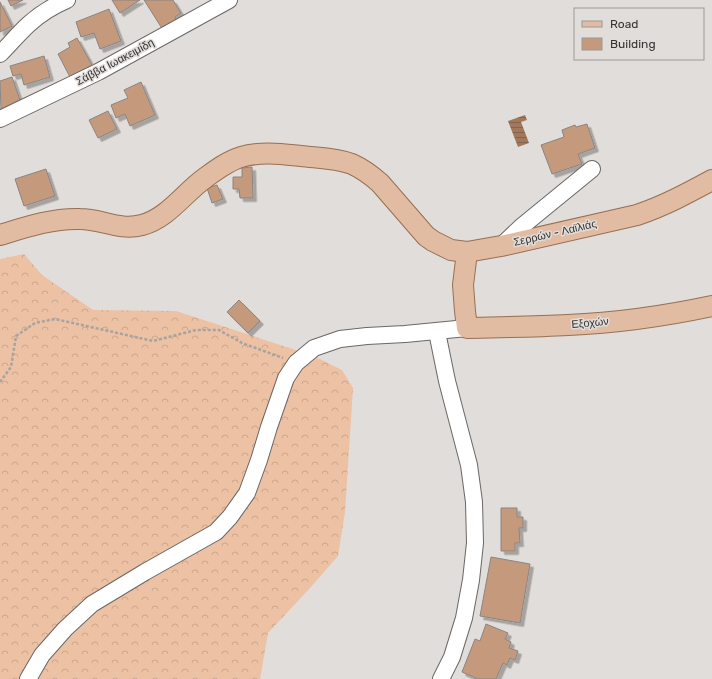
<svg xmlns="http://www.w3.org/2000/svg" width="712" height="679" font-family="Rubik,sans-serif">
<defs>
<pattern id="forest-crowns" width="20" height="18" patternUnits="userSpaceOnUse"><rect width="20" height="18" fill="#edc1a3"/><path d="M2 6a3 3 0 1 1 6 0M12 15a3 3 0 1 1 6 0" fill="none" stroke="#cca68d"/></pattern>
<pattern id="water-rules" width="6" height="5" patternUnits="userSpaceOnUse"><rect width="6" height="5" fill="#a2785b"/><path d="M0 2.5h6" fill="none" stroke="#85634c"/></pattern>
<filter id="shadow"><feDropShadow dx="3.5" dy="3.5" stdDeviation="0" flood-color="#0004"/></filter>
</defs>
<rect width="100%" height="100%" fill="#e1ddda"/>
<!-- forest -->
<path fill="url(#forest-crowns)" d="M24,254l18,21 51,35 83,1 138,45 28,14 11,18 -8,124 -7,44 -28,32 -42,45 -8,46h-260v-420z"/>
<!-- water -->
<path fill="url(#water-rules)" d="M525,115l2,5 -6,2 8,21 -11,4 -10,-26z"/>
<!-- building -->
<g fill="#c5997b" stroke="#898583" filter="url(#shadow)">
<path d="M8,0h15l-12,6z"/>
<path d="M112,0h28l-20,13z"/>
<path d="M144,0h29l8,13 -6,4 2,4 -14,9z"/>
<path d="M0,2l12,24 -12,6z"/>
<path d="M109,9l12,32 -21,8 -6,-16 -13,4 -5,-15z"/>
<path d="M77,38l15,27 -22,12 -12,-23 12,-7 -2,-4z"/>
<path d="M44,56l6,21 -26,8 -3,-11 -8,2 -3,-10z"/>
<path d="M12,77l9,26 -20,7 -1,-29z"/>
<path d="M141,82l14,33 -25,11 -5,-12 -9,4 -5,-13 17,-7 -4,-8z"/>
<path d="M108,111l9,18 -19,9 -9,-18z"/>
<path d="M587,124l8,24 -17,6 4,10 -30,10 -11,-29 23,-8 -2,-7 13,-5 1,2z"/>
<path d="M252,167l1,31h-13l-1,-9h-6v-12h9v-9z"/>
<path d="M46,169l9,27 -31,10 -9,-27z"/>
<path d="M217,185l6,14 -11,4 -5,-15z"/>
<path d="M239,300l21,21 -12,12 -21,-21z"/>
<path d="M501,508h16v9h6v11h-4l1,15h-5v8h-14z"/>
<path d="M491,557l39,7 -10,59 -40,-7z"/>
<path d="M486,624l22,9 -3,6 6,3 -2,6 9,3 -3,9 -5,-2 -3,7 -4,-2 -7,16h-18l-16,-7 13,-33 5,2z"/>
</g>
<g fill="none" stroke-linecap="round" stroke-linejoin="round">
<!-- minor casing -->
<g stroke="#6b6765" stroke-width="18">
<g id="minor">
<path d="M0,54c10,-10 19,-21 29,-30 11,-10 24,-18 38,-24"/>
<path d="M0,119l98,-47 131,-72"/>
<path d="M501,246l20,-19 71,-58"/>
<path d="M437,332l10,49 22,84 5,37 1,41 -4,37 -7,38 -12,39 -11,22"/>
<path d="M28,679l14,-24 23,-26 27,-25 53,-32 71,-40 14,-15 17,-24 12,-33 10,-33 17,-49 10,-15 18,-15 26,-9 27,-3 38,-2 62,-6"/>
</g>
</g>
<!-- major casing -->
<g stroke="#976f52" stroke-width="22">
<g id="major">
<path d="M0,235c26,-8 53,-17 80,-16 22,0 39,12 62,6 26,-7 42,-32 63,-47 11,-8 23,-17 36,-21 20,-6 41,-3 60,-1 17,2 35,2 51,8 11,5 19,11 28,19l46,53 7,5 18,9 16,2 34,-6 136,-31c27,-9 51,-22 75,-35"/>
<path d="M467,252l-4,33 2,26 2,17c34,-1 67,-1 101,-3 47,-2 97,-9 144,-19"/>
</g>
</g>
<!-- path -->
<path stroke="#a6a3a1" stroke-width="2.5" stroke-dasharray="3 2" stroke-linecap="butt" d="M0,382l11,-15 5,-31 19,-13 20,-4 98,22 43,-11h23l23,13 41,15"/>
<!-- minor -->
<use href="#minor" stroke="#fff" stroke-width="16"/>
<!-- major -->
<use href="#major" stroke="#e1bca2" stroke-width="20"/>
</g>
<g text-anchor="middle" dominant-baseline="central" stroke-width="3" stroke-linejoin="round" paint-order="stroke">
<!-- street labels -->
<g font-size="11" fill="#343331" stroke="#e1ddda">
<text transform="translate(115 62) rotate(-28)">Σάββα Ιωακειμίδη</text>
<text transform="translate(555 233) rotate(-13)">Σερρών - Λαϊλιάς</text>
<text transform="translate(590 323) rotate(-5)">Εξοχών</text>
</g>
</g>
<!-- legend -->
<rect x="574" y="8" width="130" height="52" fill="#e1ddda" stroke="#9c9996"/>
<rect x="582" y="21" width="20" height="6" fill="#e1bca2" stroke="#9c9996"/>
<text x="610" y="28" font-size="12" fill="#343331">Road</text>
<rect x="582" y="38" width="20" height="12" fill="#c5997b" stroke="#9c9996"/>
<text x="610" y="48" font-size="12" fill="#343331">Building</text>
</svg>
